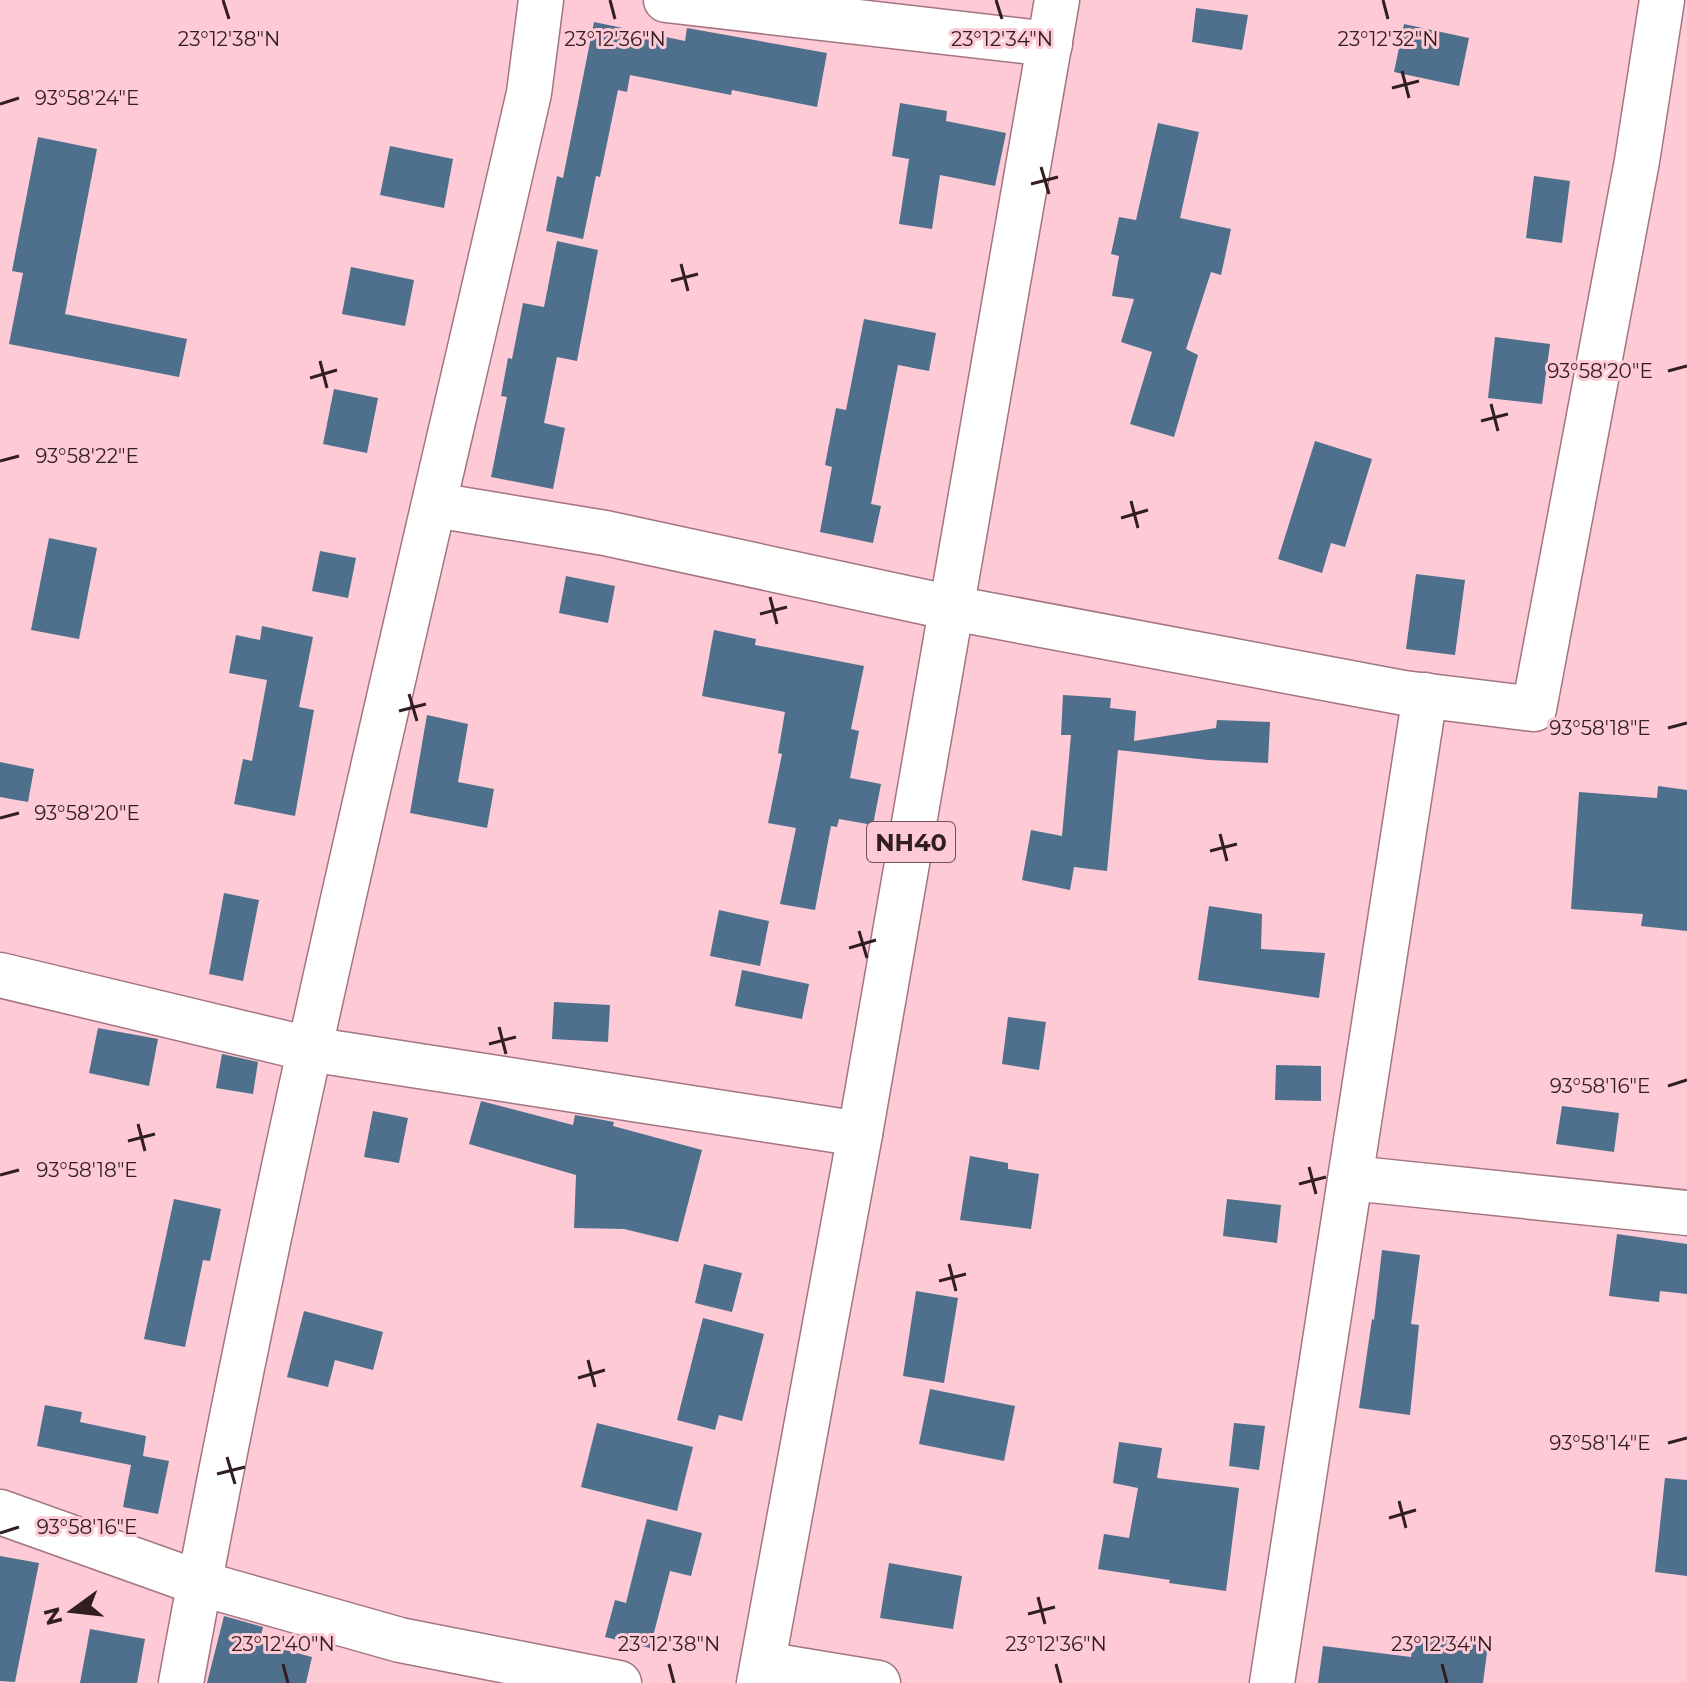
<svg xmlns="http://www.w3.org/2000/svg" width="1687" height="1683" font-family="Montserrat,sans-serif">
<rect width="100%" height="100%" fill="#fdcad5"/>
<!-- building -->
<g fill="#4e708c">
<path d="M1196,8l52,7 -6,35 -50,-8z"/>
<path d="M594,22l91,19 2,-13 140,25 -10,54 -85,-17 -1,5 -101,-20 -3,17 -9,-2 -18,87 -4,-1 -13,63 -37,-8 11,-55 6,2z"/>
<path d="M1404,24l65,14 -10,48 -65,-14z"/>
<path d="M900,103l47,8 -1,10 60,12 -11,53 -55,-11 -8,54 -33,-5 10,-65 -17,-3z"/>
<path d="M1158,123l41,9 -19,86 51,11 -10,46 -10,-3 -25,77 12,6 -24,82 -44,-13 22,-72 -31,-10 13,-43 -22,-3 7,-40 -8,-2 8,-37 17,3z"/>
<path d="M38,137l59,12 -32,165 122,25 -8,38 -170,-33 14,-71 -11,-2z"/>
<path d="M390,146l63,13 -9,49 -64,-13z"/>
<path d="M1534,176l36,5 -8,62 -36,-5z"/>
<path d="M557,241l41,9 -21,111 -20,-4 -13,66 21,5 -12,61 -62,-12 16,-80 -6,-1 7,-38 4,1 11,-56 21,4z"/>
<path d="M351,267l63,13 -9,46 -63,-12z"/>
<path d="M864,319l72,14 -7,38 -31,-6 -27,139 10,2 -8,37 -53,-11 12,-65 -7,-2 11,-57 10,2z"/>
<path d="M1495,337l55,7 -8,60 -54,-6z"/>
<path d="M334,389l44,9 -11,55 -44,-9z"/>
<path d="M1315,441l57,18 -27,88 -14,-4 -9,30 -44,-14z"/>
<path d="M49,538l48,10 -18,91 -48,-9z"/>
<path d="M320,551l36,7 -8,40 -36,-7z"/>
<path d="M1416,574l49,6 -10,75 -49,-6z"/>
<path d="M566,576l49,10 -7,37 -49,-10z"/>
<path d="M262,626l51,11 -14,70 15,3 -19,106 -61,-12 9,-45 9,2 15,-81 -38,-7 7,-38 24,5z"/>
<path d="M714,630l42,9 -1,6 109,21 -13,63 8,2 -9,47 31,6 -8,41 -34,-6 -2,8 -6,-1 -16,84 -35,-6 16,-76 -28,-5 14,-69 -4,-1 7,-41 -83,-16z"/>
<path d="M1063,695l48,3 -1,10 26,3 -2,30 82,-13 1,-8 53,2 -2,41 -60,-3 -90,-10 -11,121 -33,-4 -4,23 -48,-10 9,-50 31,6 9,-101h-10z"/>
<path d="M427,715l41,9 -10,58 36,7 -7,39 -77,-15z"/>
<path d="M0,762l34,7 -6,33 -28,-5z"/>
<path d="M1658,786l29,4v141l-46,-5 2,-12 -72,-5 8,-117 78,6z"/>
<path d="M224,893l35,7 -16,81 -34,-7z"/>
<path d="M1209,906l53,8 -1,35 64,4 -6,45 -121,-18z"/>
<path d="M719,910l50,11 -9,45 -50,-10z"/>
<path d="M742,970l67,14 -7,35 -67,-13z"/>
<path d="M554,1002l56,3 -2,37 -56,-3z"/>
<path d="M1008,1017l38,5 -7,48 -37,-6z"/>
<path d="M98,1028l60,11 -9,47 -60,-13z"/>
<path d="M222,1054l36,8 -5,32 -37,-6z"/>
<path d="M1276,1065l45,1v35l-46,-1z"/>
<path d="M481,1101l92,24 2,-10 23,4 16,3 -1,4 89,24 -24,92 -54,-13 -50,-1 2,-53 -107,-31z"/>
<path d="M1562,1106l57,7 -5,39 -58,-8z"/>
<path d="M373,1111l35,7 -9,45 -35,-6z"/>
<path d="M970,1156l38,7v6l31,5 -8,55 -71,-9z"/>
<path d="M174,1199l47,10 -11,52 -7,-1 -18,87 -41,-8z"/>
<path d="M1227,1199l54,6 -4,38 -54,-7z"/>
<path d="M1617,1234l70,10v50l-27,-3 -1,11 -50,-6z"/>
<path d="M1382,1250l38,5 -9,69 8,1 -9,90 -51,-7 13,-89 2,1z"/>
<path d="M704,1264l38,9 -10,39 -37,-9z"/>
<path d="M916,1291l42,7 -14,85 -41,-7z"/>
<path d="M304,1311l79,21 -10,38 -38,-10 -7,27 -41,-10z"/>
<path d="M703,1318l61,16 -22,87 -23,-6 -4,15 -38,-10z"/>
<path d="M930,1389l85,17 -11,55 -85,-17z"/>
<path d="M45,1405l37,7 -2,10 66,14 -3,20 26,5 -11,53 -35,-7 8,-42 -94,-19z"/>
<path d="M597,1423l96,24 -16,64 -96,-24z"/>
<path d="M1234,1423l31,3 -6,44 -30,-4z"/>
<path d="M1119,1442l43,6 -5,30 82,10 -13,103 -57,-8 1,-3 -72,-11 6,-35 25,4 9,-50 -25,-5z"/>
<path d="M1665,1478l22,2v96l-32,-4z"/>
<path d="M647,1519l55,14 -11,43 -21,-5 -20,77 -45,-11 10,-37 11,3z"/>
<path d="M0,1556l39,7 -24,119 -15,-1z"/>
<path d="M889,1563l73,13 -9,53 -73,-11z"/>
<path d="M224,1616l39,11 -4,16 53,14 -6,26h-99z"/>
<path d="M90,1629l55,10 -8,44h-57z"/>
<path d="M1414,1635l74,10 -5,38h-165l5,-37 88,11z"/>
</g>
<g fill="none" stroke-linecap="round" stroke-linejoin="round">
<!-- street casing -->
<g stroke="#a3757f" stroke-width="47">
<g id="street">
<path d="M666,0l384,44"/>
<path d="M435,505l170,28 347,75 452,85 130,16 103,-548 25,-161"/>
<path d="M0,975l309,74 551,85"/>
<path d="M1351,1178l336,35"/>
<path d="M0,1512l199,71 201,57 219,43"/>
<path d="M763,1664l115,19"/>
<path d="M181,1683c97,-534 227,-1062 348,-1590l12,-93"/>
<path d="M1272,1683l153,-988"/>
</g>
</g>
<!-- highway casing -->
<g stroke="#a3757f" stroke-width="47">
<path id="highway" d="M759,1683l101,-549 197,-1134"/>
</g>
<!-- street -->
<use href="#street" stroke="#fff" stroke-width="44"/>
<!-- highway -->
<use href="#highway" stroke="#fff" stroke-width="44"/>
</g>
<!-- ticks -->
<path fill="none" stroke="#301e22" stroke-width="3" d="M223,0l6,19M610,0l5,19M996,0l6,19M1383,0l5,19M1402,71l7,27M1392,88l27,-7M0,104l19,-6M1041,167l8,27M1031,184l27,-7M681,264l7,27M671,281l27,-7M320,361l7,27M1668,371l19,-5M310,378l27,-8M1491,404l7,27M1481,421l27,-7M0,461l19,-5M1131,501l7,27M1121,518l27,-8M770,597l7,27M760,614l27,-7M409,694l8,27M399,711l27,-7M1668,728l19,-5M0,818l19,-5M1220,834l7,27M1210,851l27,-7M859,931l8,27M849,948l27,-8M499,1027l7,27M489,1044l27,-7M1668,1086l19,-6M138,1124l7,27M128,1141l27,-7M1309,1167l7,27M0,1175l19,-5M1299,1184l27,-7M949,1264l7,27M939,1281l27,-7M588,1360l7,27M578,1378l27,-8M1668,1443l19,-5M227,1457l8,27M217,1474l28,-7M1399,1501l7,27M1389,1518l27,-8M0,1533l19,-6M1038,1597l7,27M1028,1614l27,-7M283,1664l5,19M669,1664l5,19M1056,1664l5,19M1442,1664l5,19"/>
<g text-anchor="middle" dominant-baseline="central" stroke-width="6" stroke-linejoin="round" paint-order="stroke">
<!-- shield labels -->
<rect fill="#fdcad5" stroke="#6e5258" stroke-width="2" x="867" y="822" width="88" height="40" rx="6"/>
<g font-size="24" font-weight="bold" fill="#301e22">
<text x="911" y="842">NH40</text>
</g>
</g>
<g font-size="20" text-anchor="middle" fill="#301e22" stroke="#fdcad5" stroke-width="6" stroke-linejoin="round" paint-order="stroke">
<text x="229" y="46">23°12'38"N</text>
<text x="615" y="46">23°12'36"N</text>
<text x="1002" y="46">23°12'34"N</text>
<text x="1388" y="46">23°12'32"N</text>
<text x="87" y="105">93°58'24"E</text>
<text x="1600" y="378">93°58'20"E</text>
<text x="87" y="463">93°58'22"E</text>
<text x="1600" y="735">93°58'18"E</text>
<text x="87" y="820">93°58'20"E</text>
<text x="1600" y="1093">93°58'16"E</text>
<text x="87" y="1177">93°58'18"E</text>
<text x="1600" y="1450">93°58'14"E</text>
<text x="87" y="1534">93°58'16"E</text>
<text x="283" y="1651">23°12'40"N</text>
<text x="669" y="1651">23°12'38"N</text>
<text x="1056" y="1651">23°12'36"N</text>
<text x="1442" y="1651">23°12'34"N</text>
</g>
<!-- north arrow -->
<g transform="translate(72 1611) rotate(255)" stroke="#fdcad5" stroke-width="6" paint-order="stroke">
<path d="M0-6L14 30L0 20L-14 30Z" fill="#301e22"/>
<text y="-12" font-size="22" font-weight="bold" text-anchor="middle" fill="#301e22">N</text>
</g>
</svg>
